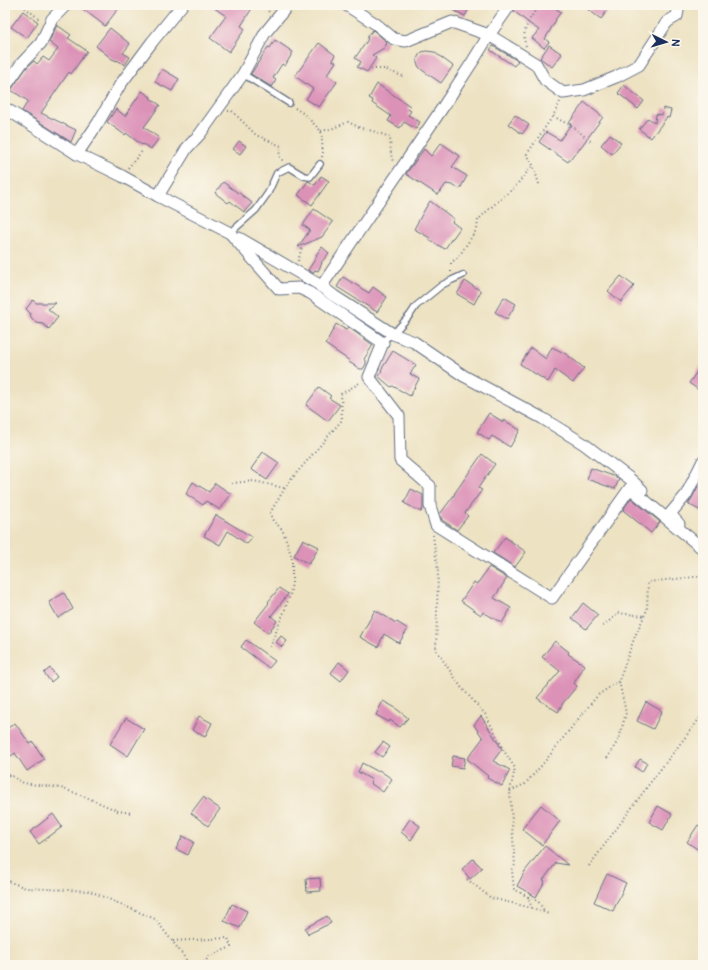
<svg xmlns="http://www.w3.org/2000/svg" width="708" height="970" font-family="Pangolin,sans-serif">
<rect width="100%" height="100%" fill="#fbf7ec"/>
<filter id="ink" filterUnits="userSpaceOnUse"><feTurbulence type="fractalNoise" baseFrequency=".025" numOctaves="2"/><feDisplacementMap in="SourceGraphic" scale="8" xChannelSelector="R" yChannelSelector="G"/><feConvolveMatrix kernelMatrix="1 2 1 2 8 2 1 2 1" color-interpolation-filters="sRGB"/></filter>
<filter id="wash" filterUnits="userSpaceOnUse"><feTurbulence type="fractalNoise" baseFrequency=".012" numOctaves="4" result="noise"/><feDisplacementMap in="SourceGraphic" scale="16" xChannelSelector="R" yChannelSelector="G"/><feGaussianBlur stdDeviation="0.9" result="paint"/><feColorMatrix in="noise" values="0 0 0 0 0 0 0 0 0 0 0 0 0 0 0 0 0 1.4 0 .05"/><feComposite in="paint" operator="in"/></filter>
<g filter="url(#wash)">
<rect width="100%" height="100%" fill="#ede2c2"/>
<g id="blocks">
<!-- building -->
<g fill="#dc91b7">
<path d="M78,5h43l-16,21z"/>
<path d="M210,5h44l-13,21 4,3 -16,23 -19,-14 16,-22z"/>
<path d="M443,5h28l-6,11z"/>
<path d="M517,5h34l10,7 -6,8h1l-11,19 4,3 -5,6 -12,-10 7,-8 -9,-6 -16,-13z"/>
<path d="M582,5h29l-10,14z"/>
<path d="M23,11l15,11 -11,16 -16,-11z"/>
<path d="M57,25l14,10 -3,3 19,13 -16,23 -2,-2 -28,41 35,17 -5,12 -49,-31 6,-10 -17,-11 16,-23 7,-6 3,3 6,-7 6,4 9,-12 -9,-7z"/>
<path d="M110,28l20,16 -7,9 7,4 -5,8 -8,-5v1l-5,-2 -16,-13z"/>
<path d="M373,30l14,12 -1,3 -2,3 -12,7 4,3 -9,14 -10,-5 4,-5 -6,-4 12,-17 1,-5z"/>
<path d="M275,40l18,12 -8,14 -3,-2 -9,14 3,2 -4,7 -21,-13 17,-27 2,1z"/>
<path d="M319,43l16,12 -3,5 4,2 -9,13 10,7 -18,25 -13,-8 7,-10 -18,-13z"/>
<path d="M549,45l13,9 -10,13 -12,-9z"/>
<path d="M493,46l25,15 -4,5 -24,-16z"/>
<path d="M426,51l8,1 19,14 -12,17 -19,-13 -3,-3 -2,-4v-4l2,-4 3,-3z"/>
<path d="M162,69l17,10 -7,12 -17,-9z"/>
<path d="M377,84l33,22 -2,3 3,2 -3,4 12,7 -4,7 -12,-7 -4,6 -12,-7 3,-5 -19,-13 1,-3 -4,-2z"/>
<path d="M624,85l20,16 -6,8 -20,-16z"/>
<path d="M142,91l9,6 -1,1 10,7 -16,22 15,11 -8,11 -8,-5 -1,1 -16,-12 -1,2 -18,-13 9,-13 9,7z"/>
<path d="M584,102l19,15 -28,38 -1,-1 -6,8 -29,-20 7,-10 14,8 11,-16 -2,-1z"/>
<path d="M663,108l8,2 -2,8 -2,-1 -16,21 -12,-9 9,-11 7,5 1,-9 6,1z"/>
<path d="M515,115l14,10 -7,9 -14,-10z"/>
<path d="M610,134l11,9 -9,11 -11,-9z"/>
<path d="M239,141l7,5 -6,8 -7,-5z"/>
<path d="M441,143l19,13 -8,11 15,9 -7,13 -8,-4 -6,-1 -8,11 -32,-21 18,-25 7,7z"/>
<path d="M321,176l8,5 -17,24 -14,-10 10,-14 7,4z"/>
<path d="M223,182l15,11v-1l14,11 -8,9 -14,-11 -2,2 -13,-10z"/>
<path d="M430,201l24,18 -2,3 8,6 -7,10h-1l-7,11 -16,-9 1,-2 -16,-9 11,-20z"/>
<path d="M314,209l19,13 -11,15 -24,10 12,-17 -7,-5z"/>
<path d="M322,247l7,6 -8,10h1l-4,8 -3,-1 -2,3 -5,-3 9,-14 -1,-1z"/>
<path d="M621,276l13,10 -13,16 -13,-11z"/>
<path d="M343,277l26,16 4,-6 14,10 -10,15 -40,-25z"/>
<path d="M465,281l16,10 -7,13 -17,-10z"/>
<path d="M504,297l12,7 -9,15 -12,-7z"/>
<path d="M33,300l3,3h20l-8,6 10,8 -9,12 -6,-5 -7,-1 -5,-6 -1,-4 -4,-4z"/>
<path d="M336,324l10,6 2,-3 25,18 -9,14 2,1v4l-3,5h-3l-11,-7 1,-1 -25,-17 4,-5h-1z"/>
<path d="M552,347l14,7 18,14 -11,15 -18,-13 -7,12 -28,-18 11,-16 15,11z"/>
<path d="M393,351l23,14 -6,9 9,5 -9,17 -17,-10 -2,1 -13,-11 4,-5 -1,-1z"/>
<path d="M703,363v30l-14,-10z"/>
<path d="M319,387l12,9 -2,2 11,7 -12,16 -22,-16z"/>
<path d="M489,413l14,9 1,-2 16,10 -10,17 -18,-11 -3,4 -12,-8z"/>
<path d="M263,452l16,11 -12,17 -16,-11z"/>
<path d="M482,454l13,10 -17,24 4,2 -17,23 3,3 -11,14 -15,-10 -2,-6 15,-20h-1z"/>
<path d="M591,468l25,9 3,2 -4,10 -28,-10z"/>
<path d="M703,477v35l-15,-8 4,-6z"/>
<path d="M193,482l16,10 6,-9 16,11 -11,16 -14,-9 -3,4 -17,-11z"/>
<path d="M411,489l12,6v13l-2,4 -17,-9z"/>
<path d="M631,498l29,24 -9,11 -28,-23z"/>
<path d="M216,515l36,22 -5,7 -19,-13 -8,14 -16,-9z"/>
<path d="M505,537l21,15 -11,15 -22,-14z"/>
<path d="M303,539l16,8 -10,17 -15,-8z"/>
<path d="M489,567l18,11 -13,20 17,10 -9,15 -19,-11 -2,3 -20,-14 13,-19 3,2z"/>
<path d="M279,588l9,6 -17,22 6,5 -9,12 -14,-11 15,-19 -1,-1z"/>
<path d="M64,593l9,16 -15,9 -9,-16z"/>
<path d="M583,603l15,12 -12,14 -14,-11z"/>
<path d="M375,610l21,13 1,-1 11,7 -9,14 -15,-9 -6,13 -18,-10z"/>
<path d="M281,636l6,5 -5,6 -6,-5z"/>
<path d="M246,640l29,21 -6,7 -28,-21z"/>
<path d="M555,641l14,11 -1,2 17,11 -11,18 3,3 -14,17 -5,9 -21,-14 23,-27 -18,-14z"/>
<path d="M339,662l10,8 -8,11 -10,-8z"/>
<path d="M50,668l7,9 -6,5 -7,-9z"/>
<path d="M383,701l11,6 14,11 -8,9 -10,-7 -1,2 -13,-7z"/>
<path d="M646,702l16,9 -9,18 -16,-8z"/>
<path d="M199,716l13,7 -7,14 -13,-7z"/>
<path d="M481,716l21,33 -9,12 17,9 -8,16 -15,-8 1,-2 -21,-17 16,-21 -9,-13z"/>
<path d="M126,718l18,11 -16,27 -18,-12z"/>
<path d="M15,723l15,21 3,-2 11,17 -17,12 -12,-18 -4,3 -6,-8v-18z"/>
<path d="M383,742l7,5 -8,10 -7,-5z"/>
<path d="M453,756l12,2 -2,10 -12,-2z"/>
<path d="M640,759l7,4 -5,9 -7,-5z"/>
<path d="M362,763l15,8 2,-1 13,9 -9,13 -13,-9 2,-3 -14,-8z"/>
<path d="M203,797l17,12 -12,17 -17,-13z"/>
<path d="M541,805l19,16 -18,24 -20,-16z"/>
<path d="M658,806l14,8 -9,16 -14,-8z"/>
<path d="M53,814l9,13 -23,17 -9,-12z"/>
<path d="M410,819l10,7 -9,14 -10,-8z"/>
<path d="M698,825l5,3v25l-16,-11z"/>
<path d="M183,836l11,6 -6,13 -12,-6z"/>
<path d="M545,846l23,19 -12,-2 -13,17 2,1 -9,16 -19,-11 8,-15z"/>
<path d="M473,859l9,9 -12,11 -8,-10z"/>
<path d="M607,874l19,9 -13,28 -19,-9z"/>
<path d="M320,878l1,13 -14,1 -1,-13z"/>
<path d="M232,904l15,7 -7,17 -16,-7z"/>
<path d="M327,916l4,7 -23,11 -3,-6z"/>
</g>
</g>
</g>
<g filter="url(#ink)">
<use href="#blocks" fill-opacity="0" stroke="#646e81" stroke-width="1"/>
<g fill="none" stroke-linecap="round" stroke-linejoin="round">
<!-- service casing -->
<g stroke="#646e81" stroke-width="8">
<g id="service">
<path d="M243,74l46,29"/>
<path d="M230,233l26,-23 12,-17 9,-20 12,-6 15,9 6,1 10,-13"/>
<path d="M383,343l2,-4 8,-5 17,-19 6,-9 26,-21 10,-5 11,-5"/>
</g>
</g>
<!-- minor casing -->
<g stroke="#646e81" stroke-width="13">
<g id="minor">
<path d="M346,5l30,19 18,15 12,2 46,-19 37,13 47,29 9,16 18,13 21,-3 32,-13 23,-12 28,-43 10,-6 2,-11"/>
<path d="M5,87l17,-24 19,-20 11,-24 14,-14"/>
<path d="M5,108l72,46 45,22 36,20 72,37 49,56 20,-1 11,5 73,50 -14,34 30,39 1,44 30,26v20l6,19 116,73 78,-110 73,61"/>
<path d="M77,154l21,-31 22,-38 32,-43 30,-37"/>
<path d="M158,196l29,-48 13,-14 43,-60 22,-41 23,-28"/>
<path d="M239,238l79,46 16,12 59,38 21,8 50,34 78,42 42,26 45,34 13,12"/>
<path d="M321,287l120,-177 32,-49 16,-26 21,-30"/>
<path d="M679,524l-9,-10 16,-19 17,-34"/>
</g>
</g>
<!-- path -->
<g stroke="#646e81" stroke-width="2" stroke-dasharray="1 3" stroke-linecap="butt">
<path d="M24,5l-1,1 15,12h3"/>
<path d="M263,5l7,8"/>
<path d="M526,46c-6,-15 5,-29 13,-41"/>
<path d="M371,69h13l21,8"/>
<path d="M560,102l-7,14 20,11 20,16"/>
<path d="M295,108l9,6 17,17 2,21 -1,5"/>
<path d="M228,111h4l24,24 25,11 -2,10 5,6"/>
<path d="M321,131l10,-2 17,-7 13,6 12,3 17,6 1,17 2,8"/>
<path d="M128,168l15,-18"/>
<path d="M539,184l-6,-19 -6,-11 26,-38"/>
<path d="M298,261l4,-14"/>
<path d="M451,272v-9l8,-7 18,-27 1,-9 11,-11 25,-21 19,-23"/>
<path d="M232,483l22,-2 30,7"/>
<path d="M433,535l5,37 -2,78 25,37 25,28 18,36 11,17 -5,23 3,48 2,26 -3,5 2,19 14,8 4,11 17,6"/>
<path d="M603,626l16,-13 25,3"/>
<path d="M270,647l14,-35 6,-17 2,-13v-23l-5,-17 -5,-13 -9,-8 -3,-8 18,-30 54,-63 -1,-26 20,-12"/>
<path d="M607,758l12,-19 7,-26 -7,-32 16,-45 12,-26 1,-28 55,-6"/>
<path d="M5,767l4,8"/>
<path d="M5,778l5,-3 13,8 38,5 25,9 32,14 14,2"/>
<path d="M510,791l15,-7 17,-19 33,-42 23,-28 21,-14"/>
<path d="M589,866l61,-83 53,-69"/>
<path d="M467,879l24,19 41,10"/>
<path d="M5,880l21,8 64,3 65,28 28,36 6,10"/>
<path d="M528,897l10,4 7,11"/>
<path d="M173,941l55,-3 3,9 -9,4 -13,5 -4,6 -8,3"/>
</g>
<!-- service -->
<use href="#service" stroke="#fff" stroke-width="5.5"/>
<!-- minor -->
<use href="#minor" stroke="#fff" stroke-width="11"/>
</g>
</g>
<!-- margin -->
<rect width="708" height="970" fill="none" stroke="#fbf7ec" stroke-width="20"/>
<!-- north arrow -->
<g transform="translate(666 42) rotate(95)" stroke="#fbf7ec" stroke-width="3" paint-order="stroke">
<path d="M0-3L7 15L0 10L-7 15Z" fill="#1b2f5e"/>
<text y="-6" font-size="11" font-weight="bold" text-anchor="middle" fill="#1b2f5e">N</text>
</g>
</svg>
